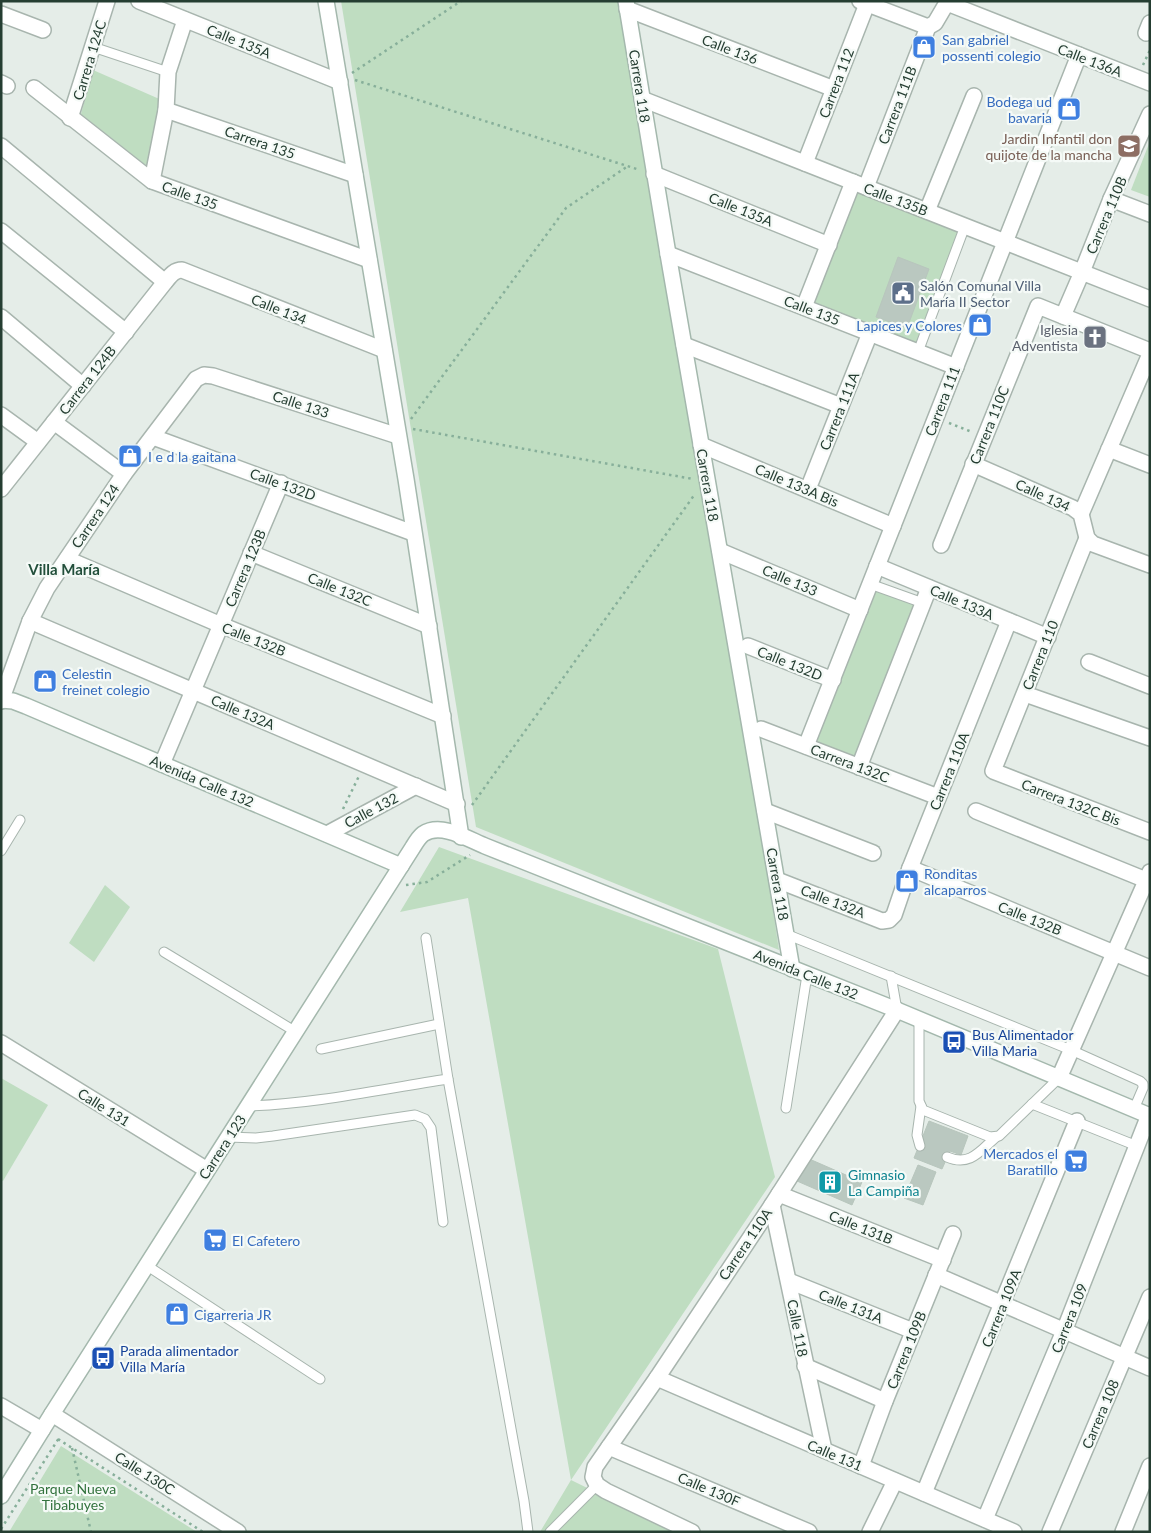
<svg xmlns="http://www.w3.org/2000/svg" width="1151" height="1533" font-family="Lato,sans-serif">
<rect width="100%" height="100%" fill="#e5ede8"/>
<!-- green -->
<g fill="#bfddc1">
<path d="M341,1h278l138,805 22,144 -303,-123z"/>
<path d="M93,70l71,31 -12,69 -71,-56z"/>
<path d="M1150,141v56l-19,-7z"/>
<path d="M853,182l112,44 -47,126 -114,-45z"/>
<path d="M877,581l43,17 -64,161 -43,-17z"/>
<path d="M439,847l279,102 57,228 -204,303 106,52h-137l31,-52 -103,-582 -68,14z"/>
<path d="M105,885l25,22 -36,55 -25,-19z"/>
<path d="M1,1078l47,27 -45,76 -2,-1z"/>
<path d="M61,1446l136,86h-188z"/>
</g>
<!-- building -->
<g fill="#bac8c0" stroke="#b8c6bd">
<path d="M898,257l31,12 -22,59 -31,-11z"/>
<path d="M929,1121l39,15 -7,19 -11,-4 -8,18 -28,-11z"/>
<path d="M807,1158l55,24 -10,23 -55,-24z"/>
<path d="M918,1165l18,7 -13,33 -19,-7z"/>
</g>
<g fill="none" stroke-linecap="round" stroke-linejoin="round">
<!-- lane casing -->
<g stroke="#a8b5ae" stroke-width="11">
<g id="lane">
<path d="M93,47l75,25"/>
<path d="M918,352l47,-126"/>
<path d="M870,584l53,19"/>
<path d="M1,851l19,-31"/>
<path d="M786,934l285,116 69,31 3,3v4l-9,21"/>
<path d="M426,938l22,141 76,422 4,31"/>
<path d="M164,952l132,80"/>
<path d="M891,976l6,34"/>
<path d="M919,1019v82l4,9 67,27 9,-1 60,-58"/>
<path d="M321,1049l118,-25"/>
<path d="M1032,1104l105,42"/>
<path d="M248,1106c67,-2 134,-17 200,-27"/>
<path d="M786,1108l21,-133"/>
<path d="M228,1137l28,1 17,-2 142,-21 10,4 6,9 12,94"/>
<path d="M920,1146l-3,-11 4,-29"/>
<path d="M947,1157c23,10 33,-6 49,-20"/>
<path d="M146,1265l174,114"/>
<path d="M550,1532l47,-47"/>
</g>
</g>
<!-- street casing -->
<g stroke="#a8b5ae" stroke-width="18">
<g id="street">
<path d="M139,1l201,81"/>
<path d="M860,1l68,26"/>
<path d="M947,3l203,80"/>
<path d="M627,9l207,80"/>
<path d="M1,14l42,16"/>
<path d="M1146,33l4,-10"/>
<path d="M1,83l6,3"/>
<path d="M34,88l118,93 217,79"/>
<path d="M642,99l508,200"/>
<path d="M166,110l189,65"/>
<path d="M70,118l37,-117"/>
<path d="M1,146l164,136"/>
<path d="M805,163l62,-159"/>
<path d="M654,174l175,71"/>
<path d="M152,181l14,-71 2,-38 17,-52"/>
<path d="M866,187l62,-160 7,-4 13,-22"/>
<path d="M1111,199l39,15"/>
<path d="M927,211l47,-115"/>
<path d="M1,231l125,101"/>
<path d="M668,254l288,113"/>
<path d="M804,307l49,-125"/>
<path d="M1063,316l19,-44 29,-73 39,-85"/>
<path d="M1,317l82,69"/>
<path d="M684,345l157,61"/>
<path d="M1,415l37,27"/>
<path d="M54,422l70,52"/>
<path d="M153,437l260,96"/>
<path d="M701,445l192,81"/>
<path d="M1109,449l41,16"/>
<path d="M973,464l100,44 8,6 6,24 6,6 57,21"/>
<path d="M1,489l164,-207c5,-6 9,-12 17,-12l202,80"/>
<path d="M808,489l62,-156"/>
<path d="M1081,514l69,-160"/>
<path d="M1087,538l-94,233 157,61"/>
<path d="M941,545l97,-239 112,45"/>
<path d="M720,551l140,59"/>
<path d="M251,553l178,73"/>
<path d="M67,559l154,66 222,91"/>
<path d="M877,566l171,71"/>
<path d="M30,621l427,183"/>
<path d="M748,646l85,34"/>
<path d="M1089,662l61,24"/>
<path d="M1025,694l125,44"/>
<path d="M1,701l29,-80 17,-33 77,-114 72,-95 8,-4 9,1 185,60"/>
<path d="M761,729l177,68"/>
<path d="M806,746l273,-691"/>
<path d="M162,764l119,-281"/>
<path d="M859,767l70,-179"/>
<path d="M765,811l108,42"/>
<path d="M976,811l170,69"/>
<path d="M327,834l89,-48"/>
<path d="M910,868l240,100"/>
<path d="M777,880l105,41 7,-1 5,-5 16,-47 99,-247"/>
<path d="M1,1043l206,127"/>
<path d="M1059,1078l91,-206"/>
<path d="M779,1194l164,66"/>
<path d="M772,1205l52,245"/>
<path d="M936,1275l214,93"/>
<path d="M789,1281l124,50"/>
<path d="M805,1366l80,35"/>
<path d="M657,1378l357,154"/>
<path d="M1,1406l41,24"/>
<path d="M52,1414l186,118"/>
<path d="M609,1447l200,85"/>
<path d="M861,1466l24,-65 68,-167"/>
<path d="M924,1493l153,-372"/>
<path d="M985,1519l79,-188 85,-216"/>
<path d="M692,1532l-86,-41 -9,-6 -4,-8 2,-10 62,-89 115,-173 125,-195"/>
<path d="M870,1532l25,-51"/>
<path d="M1050,1532l100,-235"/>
<path d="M1123,1532l27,-66"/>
</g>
</g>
<!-- secondary casing -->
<g stroke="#a4b8ad" stroke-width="18">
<g id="secondary">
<path d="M326,1l80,478 55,358"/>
<path d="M626,1l42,253 124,715"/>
<path d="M1,700l12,1 13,5 375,160"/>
<path d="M1,1496l51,-82 361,-567c3,-5 6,-10 10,-13 18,-12 45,5 62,12l407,162 258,108"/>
</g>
</g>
<!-- path -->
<g stroke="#87af9a" stroke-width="2.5" stroke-dasharray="2.5 4" stroke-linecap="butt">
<path d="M1143,65l7,-15"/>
<path d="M352,73l109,-72"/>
<path d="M355,80l285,90"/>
<path d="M411,419l155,-211 62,-42"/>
<path d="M949,423l23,9"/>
<path d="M413,429l280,50"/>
<path d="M472,805l223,-311"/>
<path d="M343,809l16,-33"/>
<path d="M406,885l21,-3 43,-27"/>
<path d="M58,1439l145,93"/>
<path d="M72,1448l19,84"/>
<path d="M1,1529l58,-91"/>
</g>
<!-- lane -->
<use href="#lane" stroke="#fff" stroke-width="9"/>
<!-- street -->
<use href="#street" stroke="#fff" stroke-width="15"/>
<!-- secondary -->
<use href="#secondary" stroke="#fff" stroke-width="15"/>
</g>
<!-- icons -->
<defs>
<g id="shop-square" transform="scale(1.25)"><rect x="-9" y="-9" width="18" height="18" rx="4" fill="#3f7fe0" stroke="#f5faf7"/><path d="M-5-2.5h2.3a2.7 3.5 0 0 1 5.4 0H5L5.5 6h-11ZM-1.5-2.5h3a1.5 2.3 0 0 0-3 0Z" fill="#fff"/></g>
<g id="school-square" transform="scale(1.25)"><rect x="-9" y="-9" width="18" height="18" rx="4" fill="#8d6e63" stroke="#f5faf7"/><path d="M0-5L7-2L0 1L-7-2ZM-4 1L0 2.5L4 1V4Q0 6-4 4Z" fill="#fff"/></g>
<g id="civic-square" transform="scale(1.25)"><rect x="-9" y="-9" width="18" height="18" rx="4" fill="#5c6f8a" stroke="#f5faf7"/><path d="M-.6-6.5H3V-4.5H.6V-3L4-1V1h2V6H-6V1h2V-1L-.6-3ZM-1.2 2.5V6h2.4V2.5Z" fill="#fff"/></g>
<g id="church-square" transform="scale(1.25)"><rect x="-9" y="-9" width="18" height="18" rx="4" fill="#6b7280" stroke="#f5faf7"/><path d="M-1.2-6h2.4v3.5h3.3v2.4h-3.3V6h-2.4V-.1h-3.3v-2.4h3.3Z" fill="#fff"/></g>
<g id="bus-square" transform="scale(1.25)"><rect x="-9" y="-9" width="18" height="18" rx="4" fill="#1a4fb4" stroke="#f5faf7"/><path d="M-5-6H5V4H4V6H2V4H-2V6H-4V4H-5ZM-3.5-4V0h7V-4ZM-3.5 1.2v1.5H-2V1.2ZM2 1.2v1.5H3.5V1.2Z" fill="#fff"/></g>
<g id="supermarket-square" transform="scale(1.25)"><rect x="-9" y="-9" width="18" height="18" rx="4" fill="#3f7fe0" stroke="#f5faf7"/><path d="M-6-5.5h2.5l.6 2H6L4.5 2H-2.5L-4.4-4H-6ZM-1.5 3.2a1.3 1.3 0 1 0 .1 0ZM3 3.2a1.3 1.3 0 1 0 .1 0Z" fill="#fff"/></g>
<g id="building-square" transform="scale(1.25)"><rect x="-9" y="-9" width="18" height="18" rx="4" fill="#0f9aa8" stroke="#f5faf7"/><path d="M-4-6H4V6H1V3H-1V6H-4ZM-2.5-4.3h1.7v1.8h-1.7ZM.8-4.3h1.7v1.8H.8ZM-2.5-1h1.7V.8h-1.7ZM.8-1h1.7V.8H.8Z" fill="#fff"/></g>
</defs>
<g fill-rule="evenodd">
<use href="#shop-square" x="924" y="47"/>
<use href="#shop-square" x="1069" y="109"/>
<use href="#school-square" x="1129" y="146"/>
<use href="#civic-square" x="903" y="293"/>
<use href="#shop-square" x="980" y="325"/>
<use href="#church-square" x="1095" y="337"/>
<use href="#shop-square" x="130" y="456"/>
<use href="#shop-square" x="45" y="681"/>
<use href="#shop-square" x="907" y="881"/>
<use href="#bus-square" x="954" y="1042"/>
<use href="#supermarket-square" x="1076" y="1161"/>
<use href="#building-square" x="830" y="1182"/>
<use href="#supermarket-square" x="215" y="1240"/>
<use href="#shop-square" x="177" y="1314"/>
<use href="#bus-square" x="103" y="1358"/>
</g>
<g text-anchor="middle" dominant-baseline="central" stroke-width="4.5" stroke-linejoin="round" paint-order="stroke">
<!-- shop labels -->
<g font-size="14" fill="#366cbe" stroke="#f5faf7" text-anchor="start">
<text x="942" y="39">San gabriel<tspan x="942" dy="16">possenti colegio</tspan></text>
<text x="1052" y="101" text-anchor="end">Bodega ud<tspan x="1052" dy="16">bavaria</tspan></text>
<text x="962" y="325" text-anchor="end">Lapices y Colores</text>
<text x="148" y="456">I e d la gaitana</text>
<text x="62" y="673">Celestin<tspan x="62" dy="16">freinet colegio</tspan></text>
<text x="924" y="873">Ronditas<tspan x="924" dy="16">alcaparros</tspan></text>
<text x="1058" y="1153" text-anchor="end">Mercados el<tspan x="1058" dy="16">Baratillo</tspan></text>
<text x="232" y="1240">El Cafetero</text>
<text x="194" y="1314">Cigarreria JR</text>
</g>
<!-- street labels -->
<g font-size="14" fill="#253e32" stroke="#f5faf7">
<text transform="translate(239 41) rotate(22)">Calle 135A</text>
<text transform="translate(730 49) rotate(21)">Calle 136</text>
<text transform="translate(89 60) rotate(-73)">Carrera 124C</text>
<text transform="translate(1090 60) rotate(21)">Calle 136A</text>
<text transform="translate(836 83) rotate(-69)">Carrera 112</text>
<text transform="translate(640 86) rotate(81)">Carrera 118</text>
<text transform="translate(897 105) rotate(-69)">Carrera 111B</text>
<text transform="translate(260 142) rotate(19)">Carrera 135</text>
<text transform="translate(190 195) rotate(20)">Calle 135</text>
<text transform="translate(896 199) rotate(21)">Calle 135B</text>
<text transform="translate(741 209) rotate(22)">Calle 135A</text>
<text transform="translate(1106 215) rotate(-67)">Carrera 110B</text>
<text transform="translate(279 309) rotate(22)">Calle 134</text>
<text transform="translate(812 310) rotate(21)">Calle 135</text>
<text transform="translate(87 380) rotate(-52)">Carrera 124B</text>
<text transform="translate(942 401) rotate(-69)">Carrera 111</text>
<text transform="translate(301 404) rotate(18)">Calle 133</text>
<text transform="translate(839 411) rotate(-68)">Carrera 111A</text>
<text transform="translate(989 425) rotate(-68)">Carrera 110C</text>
<text transform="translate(283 484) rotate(20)">Calle 132D</text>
<text transform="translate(708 485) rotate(80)">Carrera 118</text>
<text transform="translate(797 485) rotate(23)">Calle 133A Bis</text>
<text transform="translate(1043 495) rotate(25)">Calle 134</text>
<text transform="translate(95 516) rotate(-56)">Carrera 124</text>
<text transform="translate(245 568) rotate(-67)">Carrera 123B</text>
<text transform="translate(790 580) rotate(23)">Calle 133</text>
<text transform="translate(340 589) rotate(22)">Calle 132C</text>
<text transform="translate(962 602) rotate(23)">Calle 133A</text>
<text transform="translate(254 639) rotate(22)">Calle 132B</text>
<text transform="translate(1040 655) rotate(-68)">Carrera 110</text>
<text transform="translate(790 663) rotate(22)">Calle 132D</text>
<text transform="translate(243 712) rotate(23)">Calle 132A</text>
<text transform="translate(850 763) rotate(21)">Carrera 132C</text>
<text transform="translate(949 771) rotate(-68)">Carrera 110A</text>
<text transform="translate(202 781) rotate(23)">Avenida Calle 132</text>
<text transform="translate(1071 802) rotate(21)">Carrera 132C Bis</text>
<text transform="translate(371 810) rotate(-28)">Calle 132</text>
<text transform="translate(778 884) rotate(80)">Carrera 118</text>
<text transform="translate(833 901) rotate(21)">Calle 132A</text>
<text transform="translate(1030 918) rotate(22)">Calle 132B</text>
<text transform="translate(806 974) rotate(22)">Avenida Calle 132</text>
<text transform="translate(104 1107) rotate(32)">Calle 131</text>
<text transform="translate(222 1147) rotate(-57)">Carrera 123</text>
<text transform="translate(861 1227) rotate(22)">Calle 131B</text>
<text transform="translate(745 1244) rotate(-56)">Carrera 110A</text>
<text transform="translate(851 1306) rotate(22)">Calle 131A</text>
<text transform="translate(1001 1308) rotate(-68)">Carrera 109A</text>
<text transform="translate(1069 1318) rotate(-68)">Carrera 109</text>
<text transform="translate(798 1328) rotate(79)">Calle 118</text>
<text transform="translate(906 1350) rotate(-68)">Carrera 109B</text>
<text transform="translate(1100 1414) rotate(-67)">Carrera 108</text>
<text transform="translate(835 1455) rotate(23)">Calle 131</text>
<text transform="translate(145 1473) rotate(32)">Calle 130C</text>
<text transform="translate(709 1489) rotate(23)">Calle 130F</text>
</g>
<!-- education labels -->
<g font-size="14" fill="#785e54" stroke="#f5faf7" text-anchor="end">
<text x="1112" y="138">Jardin Infantil don<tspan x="1112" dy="16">quijote de la mancha</tspan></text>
</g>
<!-- service labels -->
<g font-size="14" fill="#4e5e75" stroke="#f5faf7" text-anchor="start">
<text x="920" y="285">Salón Comunal Villa<tspan x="920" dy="16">María II Sector</tspan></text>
</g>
<!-- worship labels -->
<g font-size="14" fill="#5b616d" stroke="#f5faf7" text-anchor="end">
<text x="1078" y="329">Iglesia<tspan x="1078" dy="16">Adventista</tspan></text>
</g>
<!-- transit labels -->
<g font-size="14" fill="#164399" stroke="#f5faf7" text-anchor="start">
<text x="972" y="1034">Bus Alimentador<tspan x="972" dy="16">Villa Maria</tspan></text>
<text x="120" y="1350">Parada alimentador<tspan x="120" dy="16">Villa María</tspan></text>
</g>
<!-- culture labels -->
<g font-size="14" fill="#0d838f" stroke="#f5faf7" text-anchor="start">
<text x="848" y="1174">Gimnasio<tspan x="848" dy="16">La Campiña</tspan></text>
</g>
<!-- park labels -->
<g font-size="14" fill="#32723d" stroke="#f5faf7">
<text x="73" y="1488">Parque Nueva<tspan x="73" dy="16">Tibabuyes</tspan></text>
</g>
<!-- neighbourhood labels -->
<g font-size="15" font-weight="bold" fill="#224f3b" stroke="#f5faf7">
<text x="64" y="569">Villa María</text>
</g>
</g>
<!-- border -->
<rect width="1151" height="1533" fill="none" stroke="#253e32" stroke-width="5"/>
</svg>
